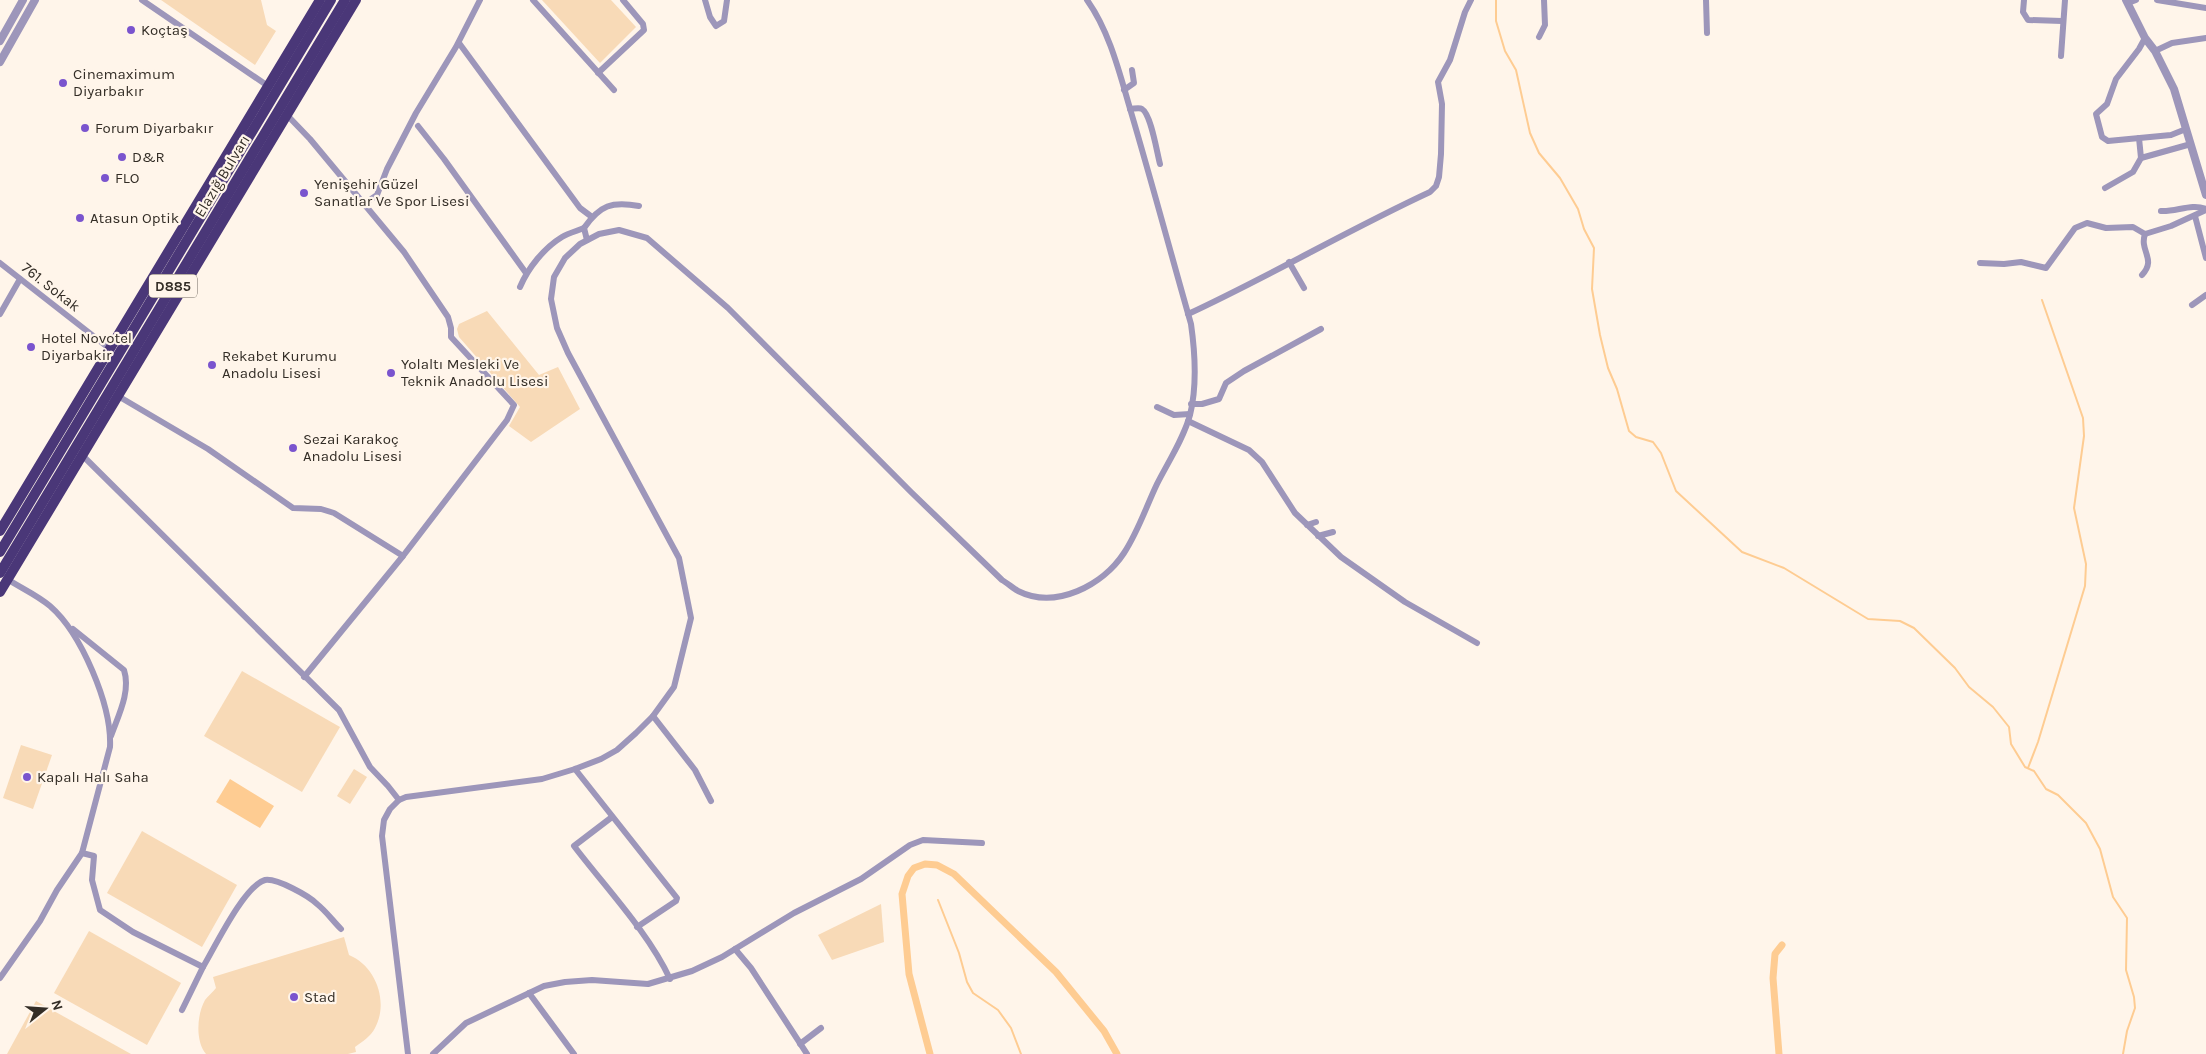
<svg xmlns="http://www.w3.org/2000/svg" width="2206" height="1054" font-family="Karla,sans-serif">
<rect width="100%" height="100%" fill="#fff5ea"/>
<!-- green -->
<g fill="#f8dab7">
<path d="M161,0h100l6,25 9,6 -21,34z"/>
<path d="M542,0h69l25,27 -36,36z"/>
<path d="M487,311l52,64 19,-8 22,42 -49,33 -22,-16 11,-19 -61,-70 -2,-8 2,-5z"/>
<path d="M242,671l98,56 -38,65 -98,-56z"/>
<path d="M21,745l31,10 -19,54 -30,-11z"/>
<path d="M354,769l13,8 -17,27 -13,-8z"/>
<path d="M142,831l95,54 -35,62 -95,-54z"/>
<path d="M881,904l3,38 -52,18 -14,-25z"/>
<path d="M89,931l92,52 -34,62 -93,-52z"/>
<path d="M344,937l5,18c27,11 40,47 26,73 -4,8 -13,14 -20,19l1,5 -8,2h-142c-11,-13 -9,-40 -1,-54 3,-4 8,-8 11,-12l-3,-11z"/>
<path d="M36,1001l95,53h-124z"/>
</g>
<!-- water -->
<path fill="#fecc92" d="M230,779l44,27 -14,22 -44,-26z"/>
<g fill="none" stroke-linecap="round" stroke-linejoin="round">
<!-- stream -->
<g stroke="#fecc92" stroke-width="2">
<path d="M1496,0v21l9,30 11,19 14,63 9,20 21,25 18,31 6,20 10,19 -2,41 8,46 8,33 9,21 12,42 7,6 17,5 8,11 15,38 66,61 42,16 84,51 32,2 14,7 41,40 14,19 24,20 16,20 2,17 14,23 9,4 12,18 12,6 28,28 14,26 13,48 14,21 -1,52 8,27 1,11 -8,23 -4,23"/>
<path d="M2028,768l10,-26 47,-156 1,-22 -12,-56 10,-72 -1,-18 -41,-118"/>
<path d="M938,900l21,53 8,29 6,11 25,17 13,18 10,26"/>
</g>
<!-- canal -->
<g stroke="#fecc92" stroke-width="7">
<path d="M930,1054l-21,-80 -7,-80 6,-18 6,-8 11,-4 12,1 17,9 102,98 48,59 13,23"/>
<path d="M1779,1054l-6,-76 2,-24 7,-9"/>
</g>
<!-- minor -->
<g stroke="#9d96ba" stroke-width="6">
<path d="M142,0l126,86"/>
<path d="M533,0l81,90"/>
<path d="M705,0l5,17 6,9 8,-5 3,-21"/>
<path d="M1706,0l1,33"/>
<path d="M2024,0l-1,12 5,8 34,1"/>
<path d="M2157,0l49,8"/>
<path d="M2128,3l8,-3"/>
<path d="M1539,37l6,-12 -1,-25"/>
<path d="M2145,38l-6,11 -23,30 -9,25 -11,10 6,23 6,4 63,-6 15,-6"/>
<path d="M459,43l121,165 12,9"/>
<path d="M2155,51l17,-8 34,-5"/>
<path d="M2061,56l4,-56"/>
<path d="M598,73l46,-43 -1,-6 -20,-24"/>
<path d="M1124,90l10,-7 -2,-13"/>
<path d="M1130,109c4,0 9,-2 12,0 9,5 15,44 18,55"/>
<path d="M287,115l23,24 94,113 44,65 3,11v9l63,68 -7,15 -104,136 -99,121"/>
<path d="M418,126l26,33 82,114"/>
<path d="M2139,138l2,20 50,-14"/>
<path d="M2105,188l28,-16 8,-14"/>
<path d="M364,204l13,-9 10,-26 29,-56 40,-66 24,-47"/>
<path d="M2161,211c15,1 31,-8 45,-2"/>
<path d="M2195,216l11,42"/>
<path d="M587,240l-3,-12c16,-23 28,-27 55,-22"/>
<path d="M1289,262l15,26"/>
<path d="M0,263l110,86"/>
<path d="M1980,263l24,1 17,-2 25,6 29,-40 12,-5 19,5 27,-1 12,7 26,-8 35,-16"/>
<path d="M2142,275c15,-16 -3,-24 3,-41"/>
<path d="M520,287c8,-19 24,-39 42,-50 7,-4 15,-6 22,-9"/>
<path d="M2192,305l14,-10"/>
<path d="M0,314l20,-35"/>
<path d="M1188,314c82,-38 160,-84 242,-122l6,-6 3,-9 2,-23 1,-50 -4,-22 12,-22 15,-48 6,-12"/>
<path d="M118,396l90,53 85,59 28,1 13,4 69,43"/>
<path d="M1191,404h11l17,-5 7,-16 18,-12 77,-42"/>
<path d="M1157,407l17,8 16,-1"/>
<path d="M1188,421l61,29 13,12 33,51 46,44 64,45 72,41"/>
<path d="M82,455l257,255 31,57 18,19 11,14"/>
<path d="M1307,525l9,-3"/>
<path d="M1318,536l15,-4"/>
<path d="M7,579c14,9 30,16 43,27 31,27 62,99 60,141l-28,106 12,3 -2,24 8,30 33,22 70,35c12,-20 41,-81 62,-87 12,-2 44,16 52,24 9,7 16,17 24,25"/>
<path d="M73,629l51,41c7,22 -6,46 -13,66"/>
<path d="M653,716l42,54 16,31"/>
<path d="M575,769l102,129 -1,3 -39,26"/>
<path d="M612,817l-38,29c32,42 74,86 96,133"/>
<path d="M735,949l16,19 56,86"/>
<path d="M0,978l40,-57 17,-31 25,-37"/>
<path d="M529,993l45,61"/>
<path d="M182,1010l21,-43"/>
<path d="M800,1044l21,-16"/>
<path d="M408,1054l-26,-218 2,-16 6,-11 9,-9 7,-3 136,-18 33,-10 26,-10 16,-9 19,-17 17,-17 21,-29 17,-69 -12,-60 -111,-205 -11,-25 -6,-29 3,-22 11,-19 15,-14 19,-10 20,-4 28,8 81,70 183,184 91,88c5,3 11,8 16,11 38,19 85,-6 106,-38 14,-21 22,-46 33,-69 11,-22 26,-44 33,-69 7,-28 5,-63 1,-91 -20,-70 -39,-141 -60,-212 -11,-37 -21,-80 -44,-112"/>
<path d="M433,1054l33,-31 78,-37 21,-4 27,-2 56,4 44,-13 30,-14 72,-44 67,-34 49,-34 13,-5 59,3"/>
</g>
<!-- tertiary -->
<g stroke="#9d96ba" stroke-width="8">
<path d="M2126,0l19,38 10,13 19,38 32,106"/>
<path d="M0,41l23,-41"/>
<path d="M0,62l35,-62"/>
</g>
<!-- trunk -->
<g stroke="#4a3778" stroke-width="10">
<path d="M0,531l320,-531"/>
<path d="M0,552l331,-552"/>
<path d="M0,573l345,-573"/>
<path d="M0,592l356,-592"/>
</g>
</g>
<!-- markers -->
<g fill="#7a54ce" stroke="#fff5ea" stroke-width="2">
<circle cx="131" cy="30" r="5"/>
<circle cx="63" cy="83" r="5"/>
<circle cx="85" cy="128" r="5"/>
<circle cx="122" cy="157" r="5"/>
<circle cx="105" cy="178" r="5"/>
<circle cx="304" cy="193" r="5"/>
<circle cx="80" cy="218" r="5"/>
<circle cx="31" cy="347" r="5"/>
<circle cx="212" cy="365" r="5"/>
<circle cx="391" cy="373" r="5"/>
<circle cx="293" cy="448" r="5"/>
<circle cx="27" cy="777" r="5"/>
<circle cx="294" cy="997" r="5"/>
</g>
<g text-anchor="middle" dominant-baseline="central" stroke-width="4.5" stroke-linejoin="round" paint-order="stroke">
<!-- shield labels -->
<rect fill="#fff5ea" stroke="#706961" stroke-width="1" x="149" y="274.5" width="48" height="23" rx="4"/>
<g font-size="14" font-weight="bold" fill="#332d26">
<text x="173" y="286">D885</text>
</g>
<!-- poi labels -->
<g font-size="15" fill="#332d26" stroke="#fff5ea" text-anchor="start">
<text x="141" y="30">Koçtaş</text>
<text x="73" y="74">Cinemaximum<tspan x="73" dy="17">Diyarbakır</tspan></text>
<text x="95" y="128">Forum Diyarbakır</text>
<text x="132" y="157">D&amp;R</text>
<text x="115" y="178">FLO</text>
<text x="314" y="184">Yenişehir Güzel<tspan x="314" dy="17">Sanatlar Ve Spor Lisesi</tspan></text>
<text x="90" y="218">Atasun Optik</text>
<text x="41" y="338">Hotel Novotel<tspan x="41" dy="17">Diyarbakir</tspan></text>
<text x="222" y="356">Rekabet Kurumu<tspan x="222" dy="17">Anadolu Lisesi</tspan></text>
<text x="401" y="364">Yolaltı Mesleki Ve<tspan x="401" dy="17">Teknik Anadolu Lisesi</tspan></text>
<text x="303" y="439">Sezai Karakoç<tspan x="303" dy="17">Anadolu Lisesi</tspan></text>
<text x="37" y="777">Kapalı Halı Saha</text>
<text x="304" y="997">Stad</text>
</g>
<!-- street labels -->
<g font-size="15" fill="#332d26" stroke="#fff5ea">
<text transform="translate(222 176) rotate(-59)">Elazığ Bulvarı</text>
<text transform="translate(51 287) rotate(38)">761. Sokak</text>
</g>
</g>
<!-- north arrow -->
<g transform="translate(45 1009) rotate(73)" stroke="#fff5ea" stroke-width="4" paint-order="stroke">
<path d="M0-4L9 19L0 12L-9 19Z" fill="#332d26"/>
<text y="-8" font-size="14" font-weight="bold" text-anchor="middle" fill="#332d26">N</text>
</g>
</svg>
